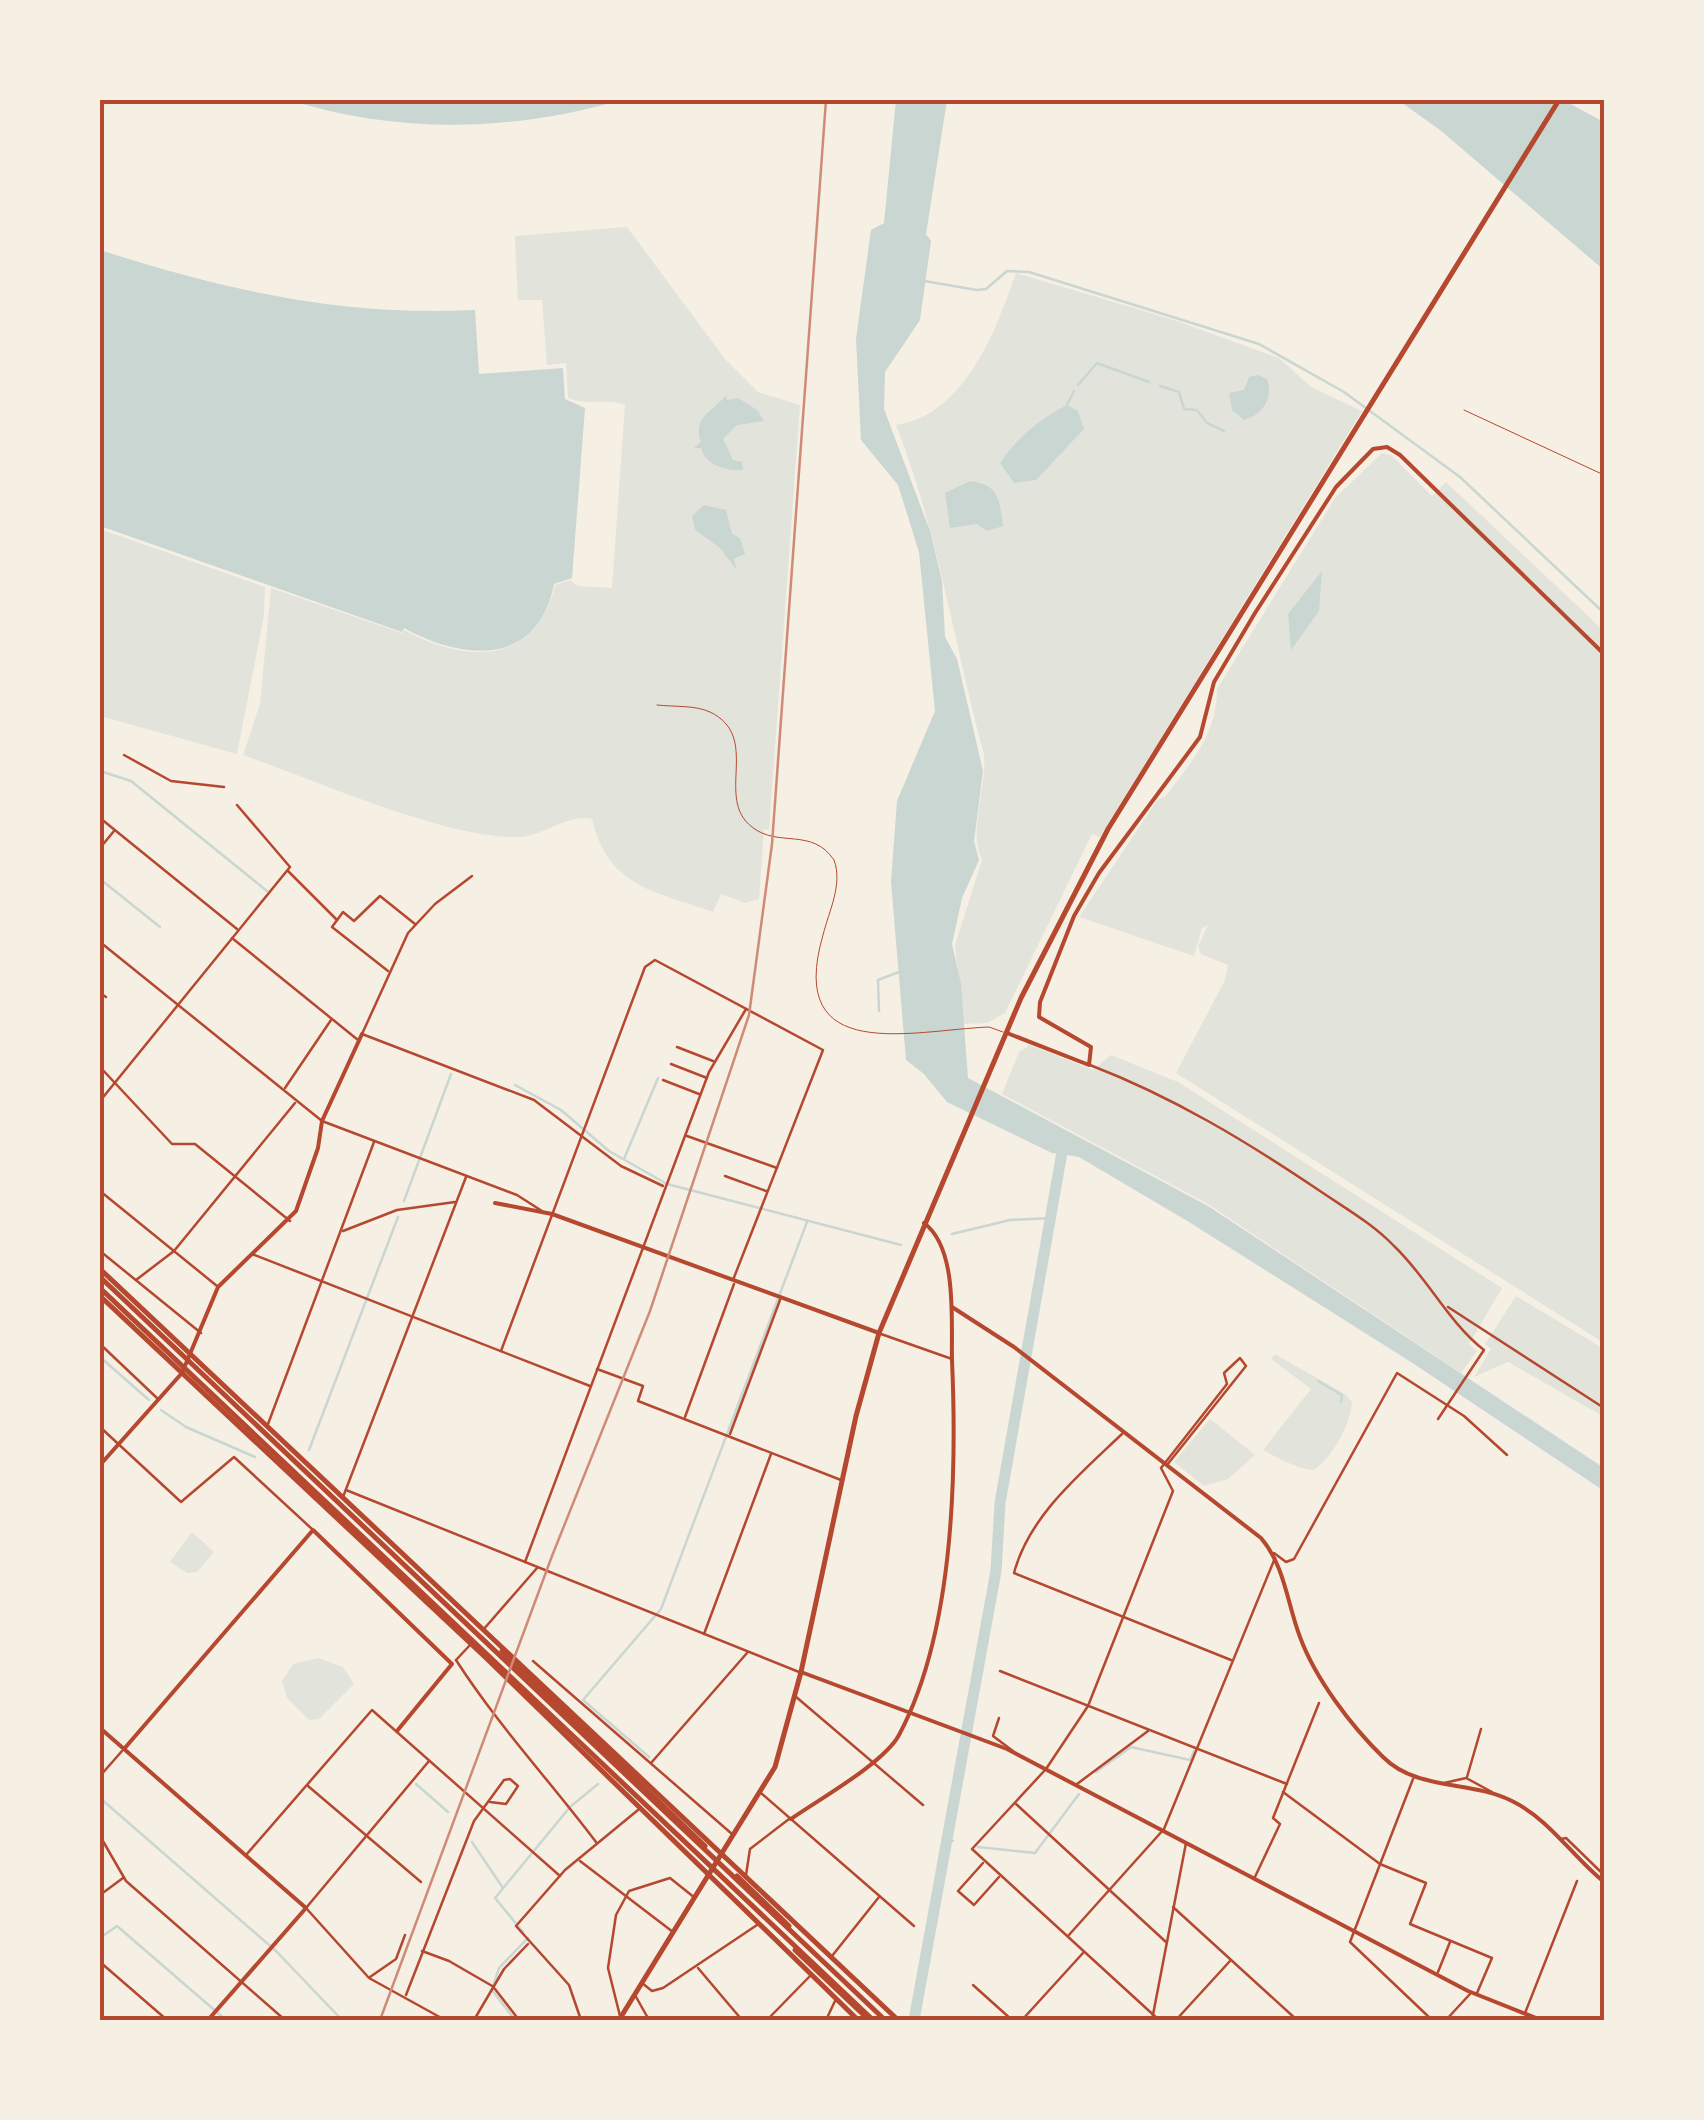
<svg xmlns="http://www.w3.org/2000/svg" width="1704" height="2120" font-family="'DM Sans',sans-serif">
<rect width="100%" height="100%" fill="#f6efe4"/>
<!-- green -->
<g fill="#e2e4dc">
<path d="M627,227l98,132 33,33 42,13 -31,425 -5,-1 -5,70 -14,4 -24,-9 -8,18c-59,-21 -105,-25 -121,-93 -24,-6 -49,18 -74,18 -72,2 -203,-57 -275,-82l17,-51 11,-116 131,45 2,-3c60,33 132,37 151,-45l15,-5 8,6 34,2 13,-183c-19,-7 -38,1 -57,-7l-2,-35 -19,2 -5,-65h-24l-3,-64z"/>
<path d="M1016,273l158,47 105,38 32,29 51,24 -262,426 -8,-3 -87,179 -18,10 -24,1 -8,-79 27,-85c-14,-29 5,-73 2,-105 -30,-111 -46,-223 -88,-330 69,-10 100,-95 120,-152z"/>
<path d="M1382,453l9,2 41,41 14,-14 158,149v712l-428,-270 49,-93 3,-15 -27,-11 -3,-8 10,-21 -6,3 -8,28 -115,-39 79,-118 7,-2c26,-35 52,-62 52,-108l118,-191z"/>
<path d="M100,529l165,58 -1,28 -27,139 -137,-38z"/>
<path d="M1030,1045l63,25 18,-15 67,27 324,206 -33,56 8,7 -16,22 -253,-169 -206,-110 17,-42z"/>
<path d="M1516,1296l88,53v68l-96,-55 -34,15 17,-28 -6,-5z"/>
<path d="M1275,1354l70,40 7,8c-1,21 -20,56 -38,68 -15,0 -38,-13 -51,-20l48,-61 -40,-30z"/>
<path d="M1210,1419l45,36 -27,24 -24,7 -30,-24z"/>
<path d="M192,1532l22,20 -17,20 -10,1 -17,-11z"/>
<path d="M318,1658l25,9 11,17 -35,35 -10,1 -22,-22 -5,-17 11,-17z"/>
</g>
<!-- water -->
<g fill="#c9d6d2">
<path d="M289,100h332c-109,32 -223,34 -332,0z"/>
<path d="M896,100h51l-21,134 5,7 -11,79 -35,52 -1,37 46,122 12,50 3,56 12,22 26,112 -9,70 5,19 -17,38 -10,46 9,40 7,94 240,128 396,262v23l-193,-129 -222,-140 -110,-65 -27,-4 -105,-51 -23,-28 -18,-14 -15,-178 6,-81 38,-90 -16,-159 -21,-67 -37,-45 -5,-101 15,-109 13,-7z"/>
<path d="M1398,100h165l41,22v148l-164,-140z"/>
<path d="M100,250c125,40 243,67 375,60l4,64 84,-6 2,31 20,9 -13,170 -18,6c-16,83 -91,77 -150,44l-2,4 -302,-106z"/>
<path d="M1258,375l9,4c7,20 -5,36 -23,41l-12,-10 -3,-17 15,-3 5,-13z"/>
<path d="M726,395l1,5 11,-2 19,12 7,11 -27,4 -14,14 10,21 9,2 1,8c-16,2 -39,-6 -42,-22h-7l7,-6c-9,-25 12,-30 25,-47z"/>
<path d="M1067,405l11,6 6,18 -48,51 -22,3 -14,-20c18,-26 38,-43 67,-58z"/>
<path d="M970,481c30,4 29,19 33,45l-16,5 -10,-7 -27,4 -5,-35z"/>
<path d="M704,505l22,5 6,24 8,4 5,16 -11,5 3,11 -18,-23 -24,-17 -3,-14z"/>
<path d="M1322,571l-3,40 -28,39 -3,-36z"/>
</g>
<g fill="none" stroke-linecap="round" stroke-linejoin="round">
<!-- stream -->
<g stroke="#c9d6d2" stroke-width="2.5">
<path d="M924,281l53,9 9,-1 21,-18 22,1 230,72 85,48 116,85 144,136"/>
<path d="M1078,385l19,-22 52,19"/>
<path d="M1160,386l19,6 5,17 13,1 10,13 17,8"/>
<path d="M1067,405l7,-14"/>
<path d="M100,771l31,10 136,110"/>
<path d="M100,879l60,48"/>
<path d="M879,1011l-1,-31 21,-8"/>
<path d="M515,1085l46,25 48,41 58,33 234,61"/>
<path d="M624,1159l34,-81"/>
<path d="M404,1201l47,-127"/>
<path d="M952,1234l58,-14 41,-2"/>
<path d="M100,1357l49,43"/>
<path d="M1318,1381l24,14 -1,7"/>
<path d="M161,1410l25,17 69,30"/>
<path d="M309,1450l89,-233"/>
<path d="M649,1757l-66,-57 78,-91 146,-387"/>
<path d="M1096,1772l35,-25 59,13 4,-9"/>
<path d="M416,1784l32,28"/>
<path d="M100,1798l176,153 66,69"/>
<path d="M949,1840l4,1"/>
<path d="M472,1842l31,46"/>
<path d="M978,1847l57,6 44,-59"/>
<path d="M523,1932l-28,-34 75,-91 28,-23"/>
<path d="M100,1938l17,-12 109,94"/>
<path d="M515,2020l-23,-30 7,-22 29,-30"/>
</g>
<!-- river -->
<path stroke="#c9d6d2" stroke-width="11" d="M914,2020l82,-449 4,-68 64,-362"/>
<!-- service -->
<g stroke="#b5482f" stroke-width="1">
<path d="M1464,410l140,65"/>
<path d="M657,705c17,2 38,0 53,7 52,25 4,86 42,115 26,21 60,0 82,33 9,24 -5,51 -11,75 -38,131 90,95 166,92l14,5"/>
</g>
<!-- minor -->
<g stroke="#b5482f" stroke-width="2.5">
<path d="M124,755l47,26 53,6"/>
<path d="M100,818l137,111"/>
<path d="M100,848l14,-17"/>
<path d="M288,871l49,49"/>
<path d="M472,876l-37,28 -27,29 -46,101 172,66 87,66 42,20"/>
<path d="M232,938l126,102"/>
<path d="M100,942l222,179 195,74 25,16"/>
<path d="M388,971l-56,-44 11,-15 11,9 26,-25 35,28"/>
<path d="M100,993l6,4"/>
<path d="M677,1047l36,14"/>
<path d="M671,1064l36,14"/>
<path d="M1090,1065c83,32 156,76 230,126 25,17 53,33 74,55 33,31 54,76 90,104l-46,69"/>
<path d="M100,1067l72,77h23l95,77"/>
<path d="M663,1080l36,14"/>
<path d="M285,1088l46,-68"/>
<path d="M100,1101l190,-234 -53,-62"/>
<path d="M687,1136l90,32"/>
<path d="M725,1176l41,15"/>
<path d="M100,1191l117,95"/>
<path d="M343,1231l54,-21 58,-8"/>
<path d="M100,1251l101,82"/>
<path d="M252,1254l338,132"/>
<path d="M136,1280l38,-29 121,-148"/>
<path d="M1448,1307l156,101"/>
<path d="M881,1334l71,25"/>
<path d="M100,1344l58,55"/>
<path d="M501,1351l144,-384 10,-7 168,90 -90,230"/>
<path d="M597,1369l46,17 -5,15 203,79"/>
<path d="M685,1417l49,-133"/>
<path d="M268,1424l106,-282"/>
<path d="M100,1427l81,75 53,-45 78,72"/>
<path d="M730,1434l50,-134"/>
<path d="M1122,1434c-42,40 -93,82 -108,139l217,87"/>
<path d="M346,1490l453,182"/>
<path d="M343,1497l123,-320"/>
<path d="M1274,1553l12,9 8,-3 103,-186 67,43 43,39"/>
<path d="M525,1562l184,-490 37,-63"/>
<path d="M483,1630l54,-62"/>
<path d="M704,1634l67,-180"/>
<path d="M456,1660c41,64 94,121 140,182"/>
<path d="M456,1660l15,-16"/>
<path d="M533,1661l199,173"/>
<path d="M1000,1671l287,113"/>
<path d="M795,1696l128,109"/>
<path d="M999,1718l-6,18 20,15"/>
<path d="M429,1761l-123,147 63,70 76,42"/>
<path d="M651,1763l96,-110"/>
<path d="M100,1776l22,-25"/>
<path d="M1467,1777l14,-48"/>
<path d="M1413,1779l-63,163 82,78"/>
<path d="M1444,1783l22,-5 26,14"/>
<path d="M1077,1784l71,-53"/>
<path d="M308,1786l113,96"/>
<path d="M1283,1792l97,72 46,19 -16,41 82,34 -15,35"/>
<path d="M761,1793l153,133"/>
<path d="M1016,1804l150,138"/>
<path d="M100,1836l26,45 159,139"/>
<path d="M1561,1839l5,-1 38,37"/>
<path d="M246,1855l126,-145 188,166"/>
<path d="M580,1861l93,71"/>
<path d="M983,1863l-25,28 16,14 25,-28"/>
<path d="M746,1875l4,-26 39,-30"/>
<path d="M1254,1879l26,-55 -7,-6 46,-115"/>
<path d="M100,1895l23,-17"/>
<path d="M1173,1907l124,113"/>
<path d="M1068,1936l96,-107 111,-271"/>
<path d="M422,1951l27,10 45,26"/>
<path d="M832,1956l47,-59"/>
<path d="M100,1962l67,58"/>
<path d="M698,1968l44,52"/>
<path d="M1438,1972l12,-30"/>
<path d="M370,1977l26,-18 9,-24"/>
<path d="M642,1983l10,8 11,-3 94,-63"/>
<path d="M973,1985l39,35"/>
<path d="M495,1989l24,31"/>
<path d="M406,1995l68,-174 30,-41 6,-1 8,7 -12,18 -16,-2"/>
<path d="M635,1995l14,25"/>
<path d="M1525,2013l52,-132"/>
<path d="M620,2016l-12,-48 8,-53 13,-24 41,-13 25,20"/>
<path d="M474,2020l30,-51 24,-25"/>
<path d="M581,2020l-12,-35 -53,-59 49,-56 73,-60"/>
<path d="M767,2020l43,-44"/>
<path d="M826,2020l9,-19"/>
<path d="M1022,2020l61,-67"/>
<path d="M1152,2020l34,-177"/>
<path d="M1159,2020l-187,-171 74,-80 42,-63 85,-215 -12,-23 66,-84 -3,-11 16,-15 6,8 -79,99"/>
<path d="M1176,2020l54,-59"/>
<path d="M1446,2020l24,-26"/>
</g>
<!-- tertiary -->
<g stroke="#b5482f" stroke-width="4">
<path d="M1007,1033l82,32 2,-18 -52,-30 1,-15 34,-86 25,-43 101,-136 14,-55 41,-69 81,-126 37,-38 14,-2 13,8 204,199"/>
<path d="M495,1203l57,11 327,119"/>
<path d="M952,1307l62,40 247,191c24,28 26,65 39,99 15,41 51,89 83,120 34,34 87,23 129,44 37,18 60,55 92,81"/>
<path d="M100,1465l82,-92 36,-86 78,-76 22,-63 4,-27 40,-87"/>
<path d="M801,1672l206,77 461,242 73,29"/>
<path d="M100,1728l206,180 -98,112"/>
<path d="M124,1749l189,-219 139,134 -55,67"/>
<path d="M791,1819c27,-19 93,-56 108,-84 55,-103 58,-261 53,-375 -1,-38 6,-112 -28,-137"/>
</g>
<!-- primary -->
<path stroke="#b5482f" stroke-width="5" d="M619,2020l156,-253 26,-95 55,-256 23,-83 142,-335 87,-169 451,-729"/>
<!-- trunk -->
<g stroke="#b5482f" stroke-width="5">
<path d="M100,1269l798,751"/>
<path d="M100,1296l385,361 373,363"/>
<path d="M502,1651l203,195"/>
<path d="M737,1876l52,50"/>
<path d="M795,1950l74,70"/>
</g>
<!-- motorway -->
<g stroke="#b5482f" stroke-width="5">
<path d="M100,1277l785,743"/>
<path d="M100,1288l773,732"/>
</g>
<!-- rail -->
<path stroke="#cf8b77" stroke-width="2.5" d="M380,2020l172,-464 98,-245 99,-296 23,-171 54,-744"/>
</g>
<!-- border -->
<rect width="1704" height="2120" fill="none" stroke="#f6efe4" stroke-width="205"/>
<rect x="102" y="102" width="1500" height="1916" fill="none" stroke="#b5482f" stroke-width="4"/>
</svg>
